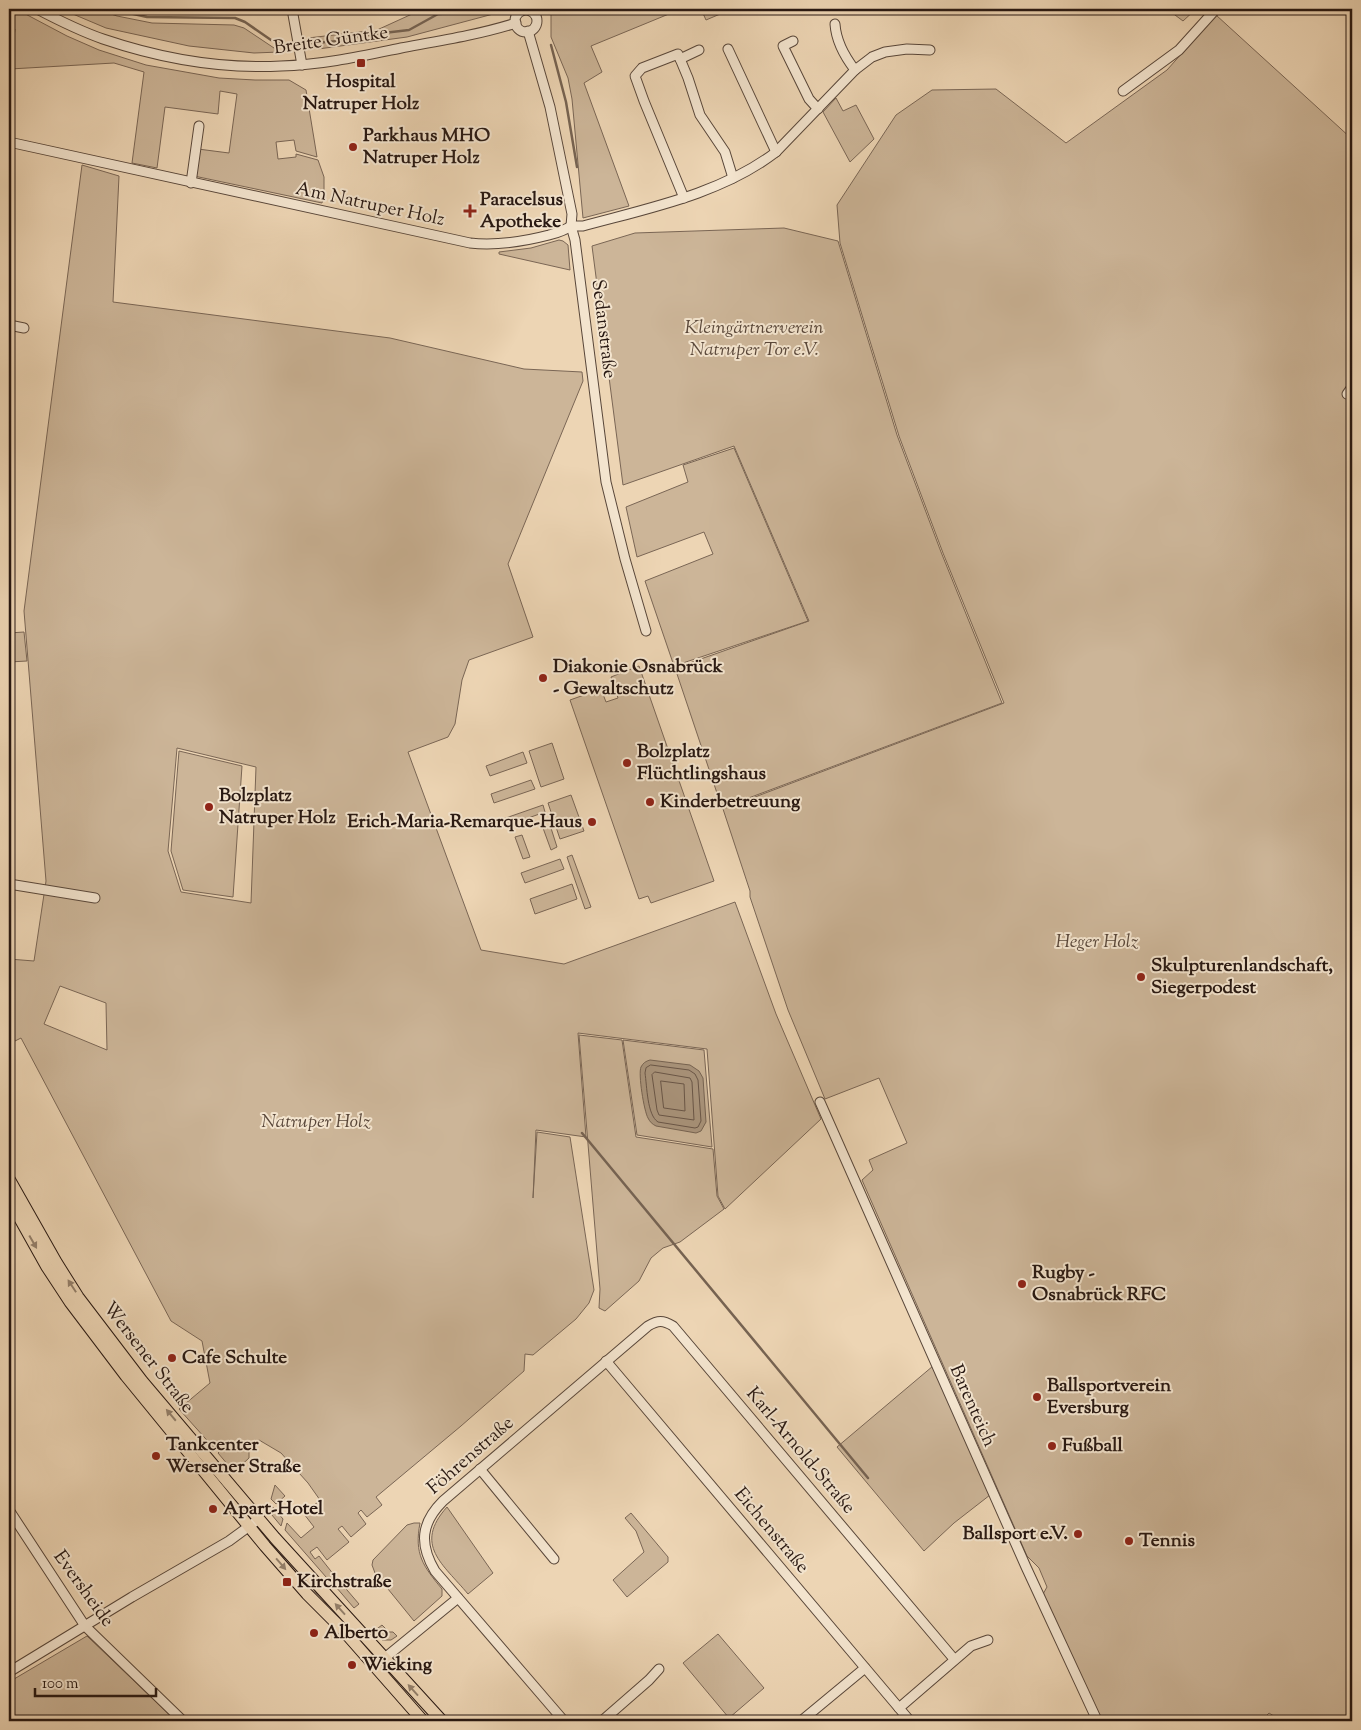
<svg xmlns="http://www.w3.org/2000/svg" width="1361" height="1730" font-family="'Sorts Mill Goudy',serif">
<rect width="100%" height="100%" fill="#edd5b4"/>
<filter id="stains"><feTurbulence type="fractalNoise" baseFrequency=".004" numOctaves="4"/><feColorMatrix values="0 0 0 0 .2 0 0 0 0 .09 0 0 0 0 .02 0 0 0 .5 -.17"/></filter>
<radialGradient id="worn" r=".72"><stop offset=".6" stop-color="#630" stop-opacity="0"/><stop offset="1" stop-color="#630" stop-opacity=".3"/></radialGradient>
<!-- green -->
<g fill="#ccb598" stroke="#7a6655" fill-rule="evenodd">
<path d="M9,9h7l51,27 32,14 47,15 73,13 36,2h34l17,10 11,67 -21,-6 -2,-11 -18,2 2,17 18,-2v-3l22,6 6,17v17l-2,9 -128,-27 4,-27 31,4 8,-59 -17,-3 -2,23 -53,-7 -8,61 -25,-5 12,-91 -30,-9 -104,6 5,-40 -6,-2z"/>
<path d="M61,9h35l21,7 35,7 82,2 10,3 36,24 -26,1 -65,-7 -83,-18z"/>
<path d="M134,9h105l1,2h-92z"/>
<path d="M423,9h77l-3,4 -90,24 -89,12 -10,-11 69,-8z"/>
<path d="M551,9h130l-90,37 11,26 -18,11 45,123 -46,12 -11,-119 -4,-21 -17,-41z"/>
<path d="M701,9h31l-26,11z"/>
<path d="M1167,9h29l-13,12z"/>
<path d="M1216,15l136,124v1582h-77l2,-3 -8,-5 -8,8h-161l-57,-127 4,-7 -8,-19 -12,-12 -165,-376 11,-10 -4,-10 38,-17 -28,-65 -54,21 -37,-89 -38,-113v-6l-27,-82 281,-106 -61,-150 -44,-117 -59,-193 -3,-38 59,-90 36,-25 64,-1 70,54 101,-73z"/>
<path d="M836,98l7,13 13,-6 18,34 -24,23 -27,-50z"/>
<path d="M82,165l37,11 -6,126 277,36 134,31 58,3 1,9 -75,183 25,73 -64,23 -7,20 -7,44 -7,13 -40,15 73,198 83,14 171,-62 41,112 45,105 -96,90 -7,-13 -11,-147 -129,-16 8,104 -50,-7 -3,68 4,-66 33,5 24,153 -5,13 -13,16 -43,36 -8,-1 -1,17 -63,55 -85,71 6,8 -15,12 -6,-7 -3,3 8,11 -15,13 -9,-11 -4,3 11,13 -22,18 -10,-13 -7,5 5,7 4,-3 19,24 -5,5 -48,-55 2,-7 14,15 13,-11 -10,-13 16,-14 -12,-17 -27,-30 -22,-13 -10,9v9l-15,14 -16,-19 2,-2 -4,-6 -3,2 -34,-38 31,-26 -8,-42 -31,-20 -150,-283 -10,5 -2,-5v-79l25,2 12,-80 -22,-270zM177,748l79,19 -5,136 -70,-11 -13,-41zM60,986l46,17 1,47 -63,-26z"/>
<path d="M784,228l54,13 59,194 44,117 61,151 -280,105 -47,-140 134,-47 -75,-175 -111,39 -31,-239 43,-13z"/>
<path d="M559,240l4,1 5,4 2,25 -71,-16v-2l32,-4z"/>
<path d="M734,448l74,173 -134,45 -29,-85 68,-27 -9,-22 -67,25 -11,-50 62,-25 -5,-17z"/>
<path d="M24,632l3,29 -18,1v-29z"/>
<path d="M639,666l75,215 -63,22 -3,-7 -9,3 -69,-199 31,-11 5,13 12,-4 -7,-21z"/>
<path d="M552,743l12,36 -23,8 -12,-36z"/>
<path d="M179,751l63,15 -9,131 -50,-7 -12,-39z"/>
<path d="M523,752l4,11 -37,13 -4,-10z"/>
<path d="M531,780l4,9 -41,14 -3,-9z"/>
<path d="M571,795l13,36 -24,8 -12,-36z"/>
<path d="M543,805l2,7 -42,15 -3,-7z"/>
<path d="M550,825l7,22 -6,3 -8,-22z"/>
<path d="M522,835l8,22 -7,2 -8,-22z"/>
<path d="M572,855l19,52 -6,2 -18,-52z"/>
<path d="M560,859l4,10 -39,14 -4,-10z"/>
<path d="M572,884l5,15 -42,15 -5,-15z"/>
<path d="M579,1035l43,5 14,97 77,12 4,47 7,13 -44,33 -17,6 -12,10 -12,23 -34,30 -6,-3 1,-19z"/>
<path d="M623,1040l81,10 8,97 -75,-12z"/>
<path d="M933,1366l57,129 -36,28 -30,28 -87,-104z"/>
<path d="M275,1485l10,11 -9,8 -5,-5z"/>
<path d="M271,1505l12,14 -2,7 -14,-17z"/>
<path d="M447,1507l46,66 -25,21c-25,-30 -55,-49 -21,-87z"/>
<path d="M631,1513l37,44v5l-41,35 -14,-17 31,-28 -8,-21 -11,-13z"/>
<path d="M414,1523h6c-6,31 3,43 22,66v7l-28,25 -39,-48 -3,-8 1,-5 34,-35z"/>
<path d="M272,1545l40,45 19,15 -1,2 -19,-15 -40,-46z"/>
<path d="M341,1583l18,21 -5,4 -18,-21z"/>
<path d="M382,1625l7,7h4l4,4 -6,4h-9l-8,-9z"/>
<path d="M718,1634l46,54 -35,30 -46,-55z"/>
<path d="M87,1636l89,85h-167v-39z"/>
</g>
<!-- water -->
<path fill="#aa957d" stroke="#766352" d="M650,1060l40,5 9,6 4,7 3,44 -5,9 -5,2 -40,-7c-4,-2 -6,-4 -8,-8 -4,-7 -10,-44 -7,-51 2,-4 5,-6 9,-7z"/>
<g fill="none" stroke-linecap="round" stroke-linejoin="round">
<!-- shore -->
<g stroke="#695648" stroke-width="1">
<path d="M651,1065l38,5 6,4 3,6 3,41 -3,6 -3,1 -37,-6c-11,-7 -11,-36 -13,-49l1,-5z"/>
<path d="M655,1072l35,6 2,4 2,38 -35,-5 -2,-5 -5,-35z"/>
<path d="M661,1081l23,3 1,27 -21,-3z"/>
</g>
<!-- stream -->
<g stroke="#766352" stroke-width="2.5">
<path d="M111,9l36,8 88,1 10,4 26,18 18,5 50,-4 19,-5 51,-6 29,-16 59,-3"/>
<path d="M551,45l15,57 11,65"/>
<path d="M582,1133l286,345"/>
</g>
<!-- minor casing -->
<g stroke="#59473a" stroke-width="11">
<g id="minor">
<path d="M37,9c21,11 43,22 66,30 56,19 119,30 178,27 41,-1 81,-10 120,-18 38,-7 77,-13 115,-25"/>
<path d="M292,9l10,56"/>
<circle cx="526" cy="21" r="11"/>
<path d="M835,24c1,16 10,33 20,46"/>
<path d="M528,31l22,76 22,107 -1,12 4,14 31,242 19,77 21,72"/>
<path d="M793,41l-10,5 26,53 9,10"/>
<path d="M728,49l48,103"/>
<path d="M680,59l19,-9"/>
<path d="M1123,91l56,-41 37,-41"/>
<path d="M9,142l461,101c27,3 52,-1 79,-8 7,-2 15,-4 22,-9"/>
<path d="M191,183l8,-57"/>
<path d="M684,198l-40,-97 -9,-25 7,-8 36,-14 10,24 12,37 25,37 8,26"/>
<path d="M571,226h12c66,-18 138,-32 193,-74l79,-82 17,-13 13,-5 22,-3 23,1"/>
<path d="M9,325l15,3"/>
<path d="M1347,394l5,-7"/>
<path d="M9,884l86,14"/>
<path d="M820,1102l206,465 70,151v3"/>
<path d="M606,1361l304,360"/>
<path d="M480,1469l74,90"/>
<path d="M9,1510l76,116 98,95"/>
<path d="M381,1661l77,-63"/>
<path d="M9,1672l123,-75 97,-56 30,-22"/>
<path d="M899,1708l72,-62 17,-6"/>
<path d="M564,1721l-129,-150c-16,-27 -14,-48 8,-70l205,-175c10,-6 15,-6 25,0l281,333"/>
<path d="M602,1721l47,-41 10,-11"/>
<path d="M801,1721l64,-53"/>
</g>
</g>
<!-- major casing -->
<g stroke="#281812" stroke-width="13">
<g id="major">
<path d="M9,1179l47,83 22,35 64,84 133,157 167,183"/>
<path d="M9,1199l38,68 23,35 56,74 139,170 42,48 36,36 80,91"/>
</g>
</g>
<!-- minor -->
<use href="#minor" stroke="#f3e4ce" stroke-width="9"/>
<!-- major -->
<use href="#major" stroke="#edd5b4" stroke-width="11"/>
</g>
<!-- one-way arrows -->
<defs><path id="oneway-solid" d="M-6-.8H1V-3.2L6.5 0L1 3.2V.8H-6Z" transform="scale(1.25)"/></defs>
<g fill="#94806b">
<use href="#oneway-solid" transform="translate(33 1242) rotate(60)"/>
<use href="#oneway-solid" transform="translate(72 1286) rotate(-123)"/>
<use href="#oneway-solid" transform="translate(171 1415) rotate(-130)"/>
<use href="#oneway-solid" transform="translate(281 1564) rotate(49)"/>
<use href="#oneway-solid" transform="translate(340 1609) rotate(-132)"/>
<use href="#oneway-solid" transform="translate(413 1690) rotate(-132)"/>
</g>
<!-- markers -->
<g fill="#8f2418" stroke="#f3e4ce" stroke-width="2">
<rect x="356" y="58" width="10" height="10" rx="2.5"/>
<circle cx="353" cy="147" r="5"/>
<path d="M467.5 203.5h5v5h5v5h-5v5h-5v-5h-5v-5h5z"/>
<circle cx="543" cy="678" r="5"/>
<circle cx="627" cy="763" r="5"/>
<circle cx="650" cy="802" r="5"/>
<circle cx="209" cy="807" r="5"/>
<circle cx="592" cy="822" r="5"/>
<circle cx="1141" cy="977" r="5"/>
<circle cx="1022" cy="1284" r="5"/>
<circle cx="172" cy="1358" r="5"/>
<circle cx="1037" cy="1397" r="5"/>
<circle cx="1052" cy="1446" r="5"/>
<circle cx="156" cy="1456" r="5"/>
<circle cx="213" cy="1509" r="5"/>
<circle cx="1078" cy="1534" r="5"/>
<circle cx="1129" cy="1541" r="5"/>
<rect x="282" y="1577" width="10" height="10" rx="2.5"/>
<circle cx="314" cy="1633" r="5"/>
<circle cx="352" cy="1665" r="5"/>
</g>
<g text-anchor="middle" dominant-baseline="central" stroke-width="4" stroke-linejoin="round" paint-order="stroke">
<!-- street labels -->
<g font-size="19" fill="#281812" stroke="#f3e4ce">
<text transform="translate(331 41) rotate(-8)">Breite Güntke</text>
<text transform="translate(370 205) rotate(12)">Am Natruper Holz</text>
<text transform="translate(603 329) rotate(83)">Sedanstraße</text>
<text transform="translate(148 1358) rotate(52)">Wersener Straße</text>
<text transform="translate(972 1406) rotate(66)">Barenteich</text>
<text transform="translate(800 1451) rotate(50)">Karl-Arnold-Straße</text>
<text transform="translate(471 1456) rotate(-41)">Föhrenstraße</text>
<text transform="translate(771 1531) rotate(50)">Eichenstraße</text>
<text transform="translate(83 1589) rotate(54)">Eversheide</text>
</g>
<!-- poi labels -->
<g font-size="19" font-weight="bold" fill="#281812" stroke="#f3e4ce" text-anchor="start">
<text x="361" y="82" text-anchor="middle">Hospital<tspan x="361" dy="22">Natruper Holz</tspan></text>
<text x="363" y="136">Parkhaus MHO<tspan x="363" dy="22">Natruper Holz</tspan></text>
<text x="480" y="200">Paracelsus<tspan x="480" dy="22">Apotheke</tspan></text>
<text x="553" y="667">Diakonie Osnabrück<tspan x="553" dy="22">- Gewaltschutz</tspan></text>
<text x="637" y="752">Bolzplatz<tspan x="637" dy="22">Flüchtlingshaus</tspan></text>
<text x="219" y="796">Bolzplatz<tspan x="219" dy="22">Natruper Holz</tspan></text>
<text x="660" y="802">Kinderbetreuung</text>
<text x="582" y="822" text-anchor="end">Erich-Maria-Remarque-Haus</text>
<text x="1151" y="966">Skulpturenlandschaft,<tspan x="1151" dy="22">Siegerpodest</tspan></text>
<text x="1032" y="1273">Rugby -<tspan x="1032" dy="22">Osnabrück RFC</tspan></text>
<text x="182" y="1358">Cafe Schulte</text>
<text x="1047" y="1386">Ballsportverein<tspan x="1047" dy="22">Eversburg</tspan></text>
<text x="166" y="1445">Tankcenter<tspan x="166" dy="22">Wersener Straße</tspan></text>
<text x="1062" y="1446">Fußball</text>
<text x="223" y="1509">Apart-Hotel</text>
<text x="1068" y="1534" text-anchor="end">Ballsport e.V.</text>
<text x="1139" y="1541">Tennis</text>
<text x="297" y="1582">Kirchstraße</text>
<text x="324" y="1633">Alberto</text>
<text x="362" y="1665">Wieking</text>
</g>
<!-- park labels -->
<g font-size="19" font-style="italic" fill="#59473a" stroke="#f3e4ce">
<text x="754" y="328">Kleingärtnerverein<tspan x="754" dy="22">Natruper Tor e.V.</tspan></text>
<text x="1097" y="942">Heger Holz</text>
<text x="316" y="1122">Natruper Holz</text>
</g>
</g>
<!-- margin -->
<rect width="1361" height="1730" fill="none" stroke="#edd5b4" stroke-width="30"/>
<rect x="10" y="10" width="1341" height="1710" fill="none" stroke="#281812" stroke-width="2.5"/>
<rect x="15" y="15" width="1331" height="1700" fill="none" stroke="#281812"/>
<!-- scale -->
<path d="M35 1688v8h121v-8" fill="none" stroke="#281812" stroke-width="2.5"/>
<text x="42" y="1688" font-size="15" fill="#281812" stroke="#f3e4ce" stroke-width="4" paint-order="stroke">100 m</text>
<rect width="100%" height="100%" filter="url(#stains)"/>
<rect width="100%" height="100%" fill="url(#worn)"/>
</svg>
